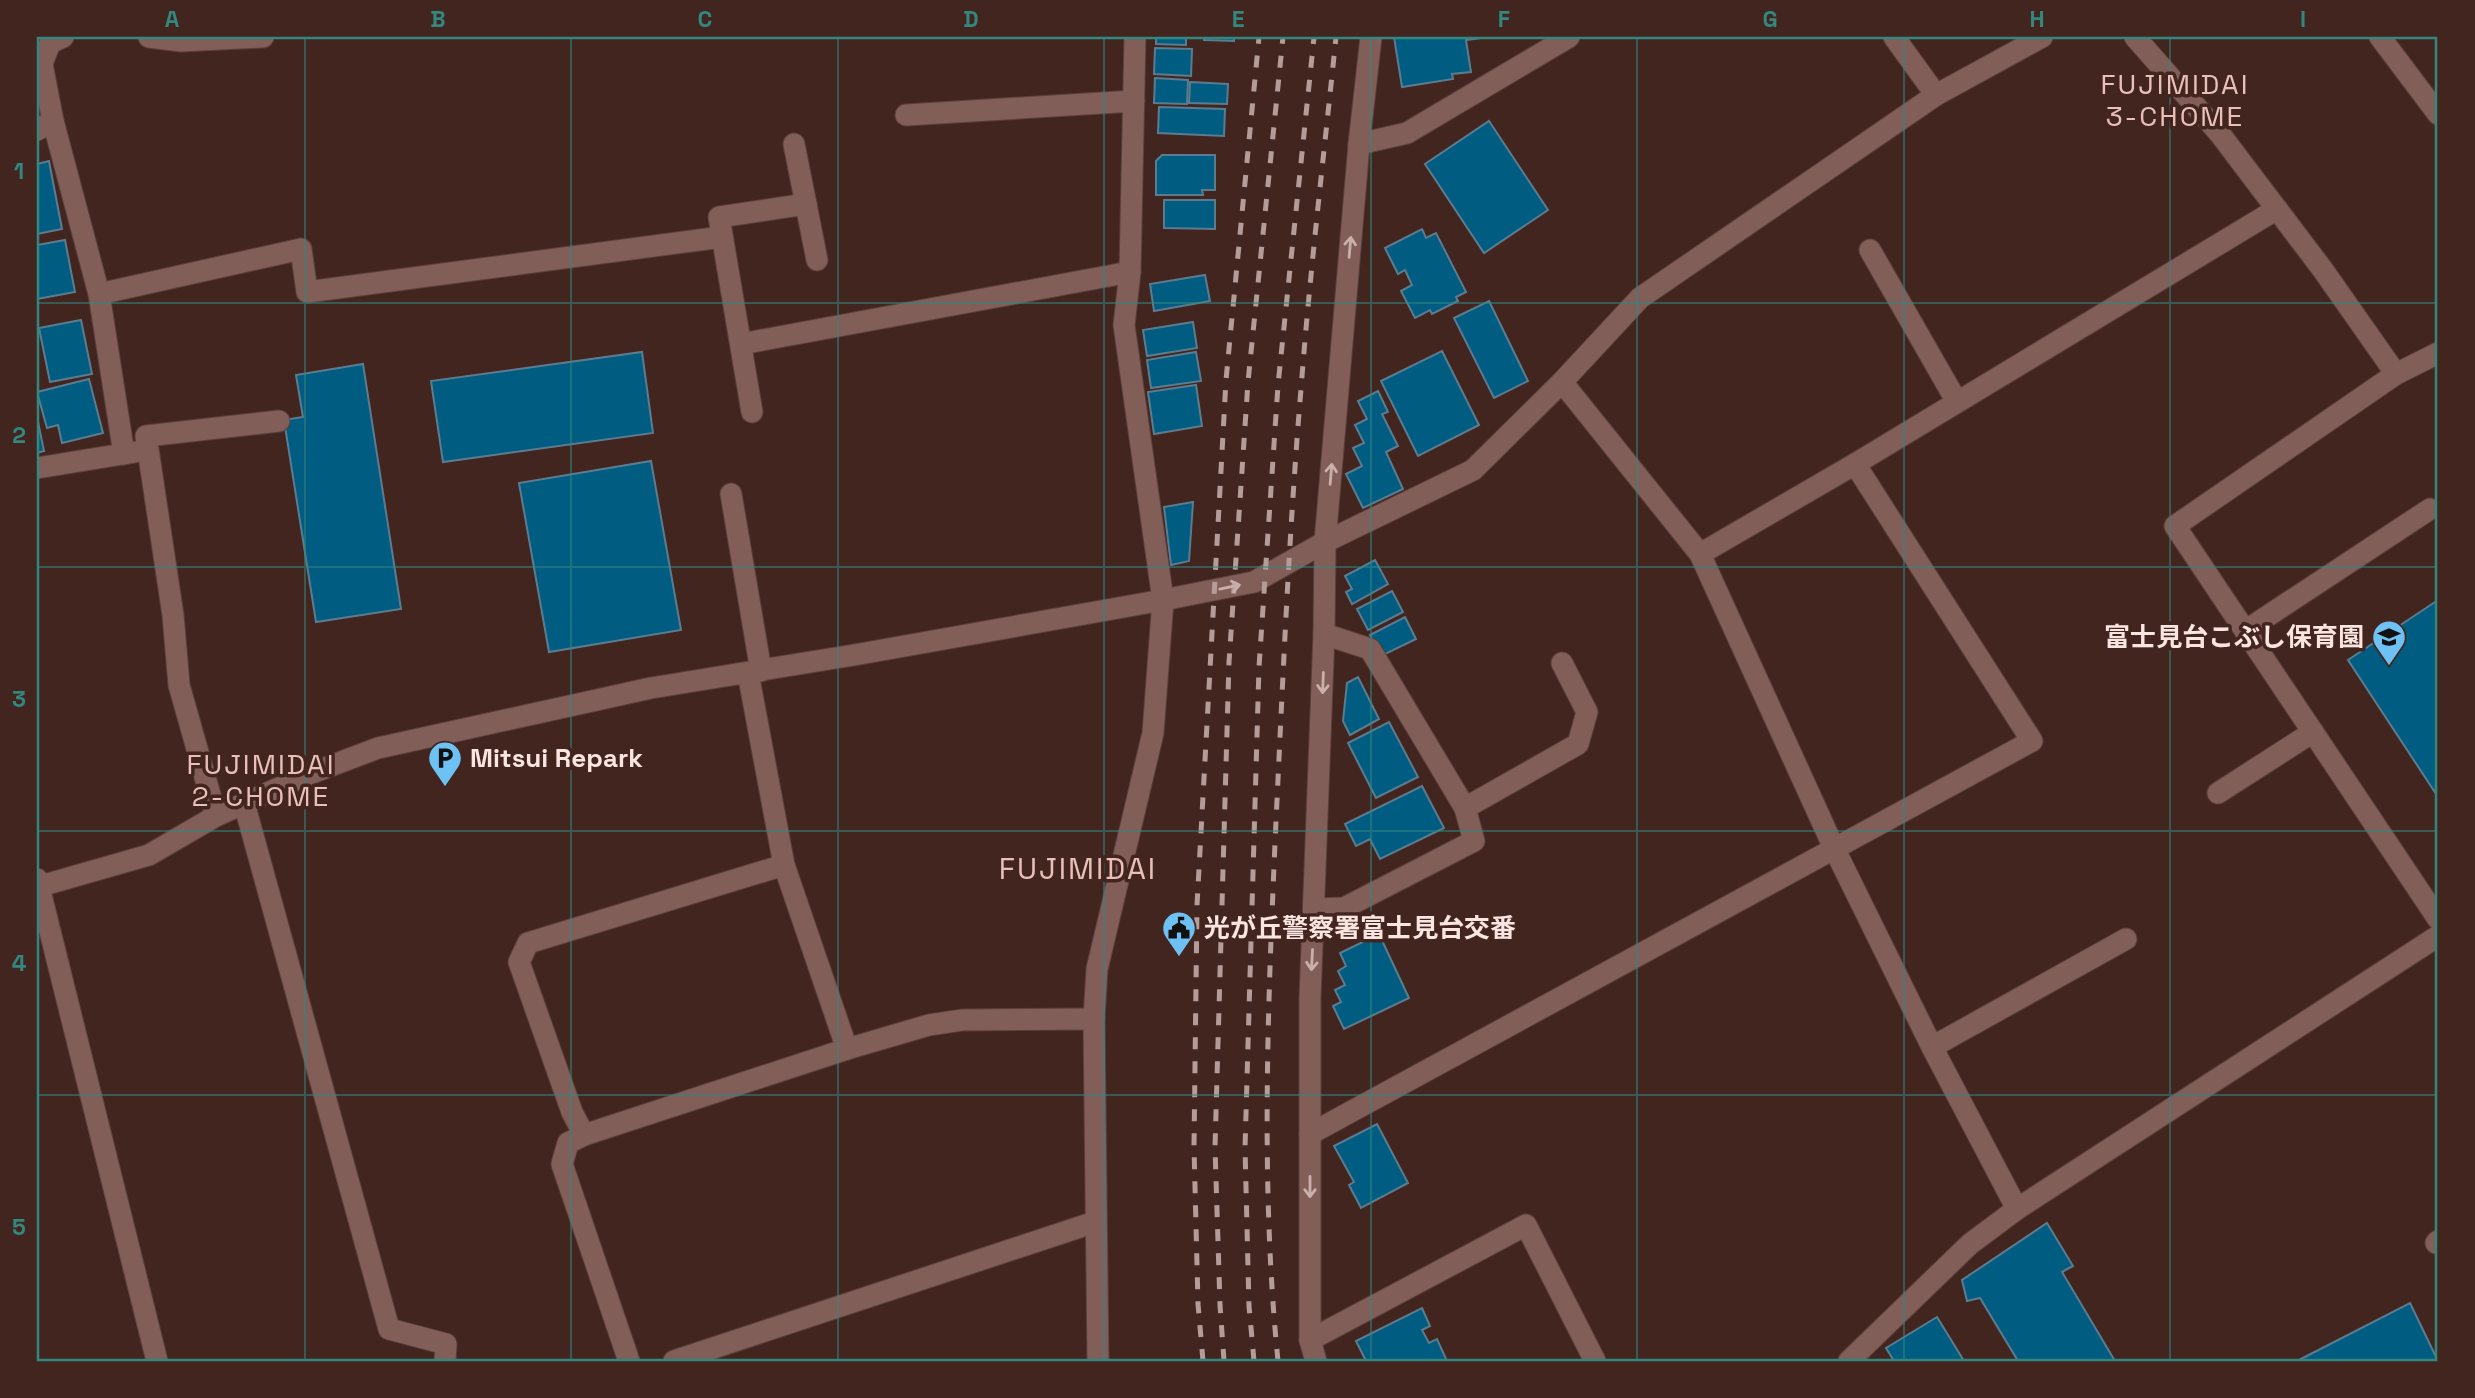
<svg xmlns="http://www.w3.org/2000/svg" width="2475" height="1398" font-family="'Space Grotesk','Noto Sans JP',sans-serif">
<rect width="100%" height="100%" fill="#432520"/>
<!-- building -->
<g fill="#015c81" stroke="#5b7c8f" stroke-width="2">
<path d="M1156,37h30v8l-30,-1z"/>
<path d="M1204,37h30v4l-30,-1z"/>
<path d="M1394,37h95l-23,3 5,32 -19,2 1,5 -51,8z"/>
<path d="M1155,48l37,1 -1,27 -37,-2z"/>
<path d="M1155,78l33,2 -1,24 -33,-1z"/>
<path d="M1190,82l38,2 -1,20 -38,-1z"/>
<path d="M1159,107l66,2 -1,27 -66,-3z"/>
<path d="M1489,121l59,89 -64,43 -59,-89z"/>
<path d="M1162,155h53v35h-13l1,5h-47v-34z"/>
<path d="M49,161l13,68 -25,5v-70z"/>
<path d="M1164,200h51v29l-51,-1z"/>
<path d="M1422,229l4,9 10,-5 30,59 -10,5 2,4 -26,13 -2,-4 -15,8 -14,-27 11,-6 -7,-15 -7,4 -13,-26z"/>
<path d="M65,240l10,52 -38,7v-54z"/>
<path d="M1205,275l5,26 -56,10 -4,-27z"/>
<path d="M1489,301l39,80 -34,17 -40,-80z"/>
<path d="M81,320l11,54 -42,8 -11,-54z"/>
<path d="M1193,322l4,26 -50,8 -4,-26z"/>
<path d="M1442,351l37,74 -61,31 -37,-75z"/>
<path d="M642,352l11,81 -210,29 -12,-81z"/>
<path d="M1196,352l5,29 -50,7 -4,-28z"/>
<path d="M363,364l38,245 -85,13 -32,-202 19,-3 -7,-42z"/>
<path d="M89,379l14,54 -41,10 -4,-18 -11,3 -10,-36z"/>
<path d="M1196,385l6,41 -48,8 -6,-42z"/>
<path d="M1378,391l10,21 -6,2 16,32 -12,6 17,37 -40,19 -17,-34 16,-8 -9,-18 11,-5 -9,-18 12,-6 -9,-18z"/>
<path d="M37,417l7,34 -7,2z"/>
<path d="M651,461l30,169 -132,22 -30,-169z"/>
<path d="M1193,502l-4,59 -18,4 -7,-58z"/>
<path d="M1375,560l13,24 -36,20 -6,-12 6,-3 -7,-13z"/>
<path d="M1392,591l11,21 -35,18 -11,-21z"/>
<path d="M2438,600v197l-90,-137z"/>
<path d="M1405,617l11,22 -35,17 -11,-21z"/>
<path d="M1358,677l21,42 -29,16 -7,-14 4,-38z"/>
<path d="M1389,722l29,55 -42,21 -28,-55z"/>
<path d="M1422,786l22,42 -64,31 -10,-20 -14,7 -11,-22z"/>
<path d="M1379,934l30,64 -65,31 -11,-23 8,-4 -6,-12 10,-5 -7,-14 8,-5 -6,-13z"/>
<path d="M1377,1124l31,59 -47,25 -12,-23 5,-3 -20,-36z"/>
<path d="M2047,1223l26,43 -11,6 53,89h-97l-38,-63 -13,3 -5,-21z"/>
<path d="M2410,1303l28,58h-141z"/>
<path d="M1422,1308l8,18 -8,4 7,13 8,-4 10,22h-81l-10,-20z"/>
<path d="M1937,1317l27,44h-70l-8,-13z"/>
</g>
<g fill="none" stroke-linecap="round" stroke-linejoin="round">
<!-- minor casing -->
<g stroke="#5b403d" stroke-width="23">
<g id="minor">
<path d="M149,37l32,4 82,-4"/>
<path d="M1894,37l42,58"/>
<path d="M2135,37l85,97 103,136 73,104"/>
<path d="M2380,37l58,77"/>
<path d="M906,115l228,-14"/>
<path d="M53,121l46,173 25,160"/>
<path d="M37,130l16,-9 -11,-57 8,-21 13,-6"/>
<path d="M794,144l23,116"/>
<path d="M1359,144l48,-11 162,-96"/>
<path d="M1870,250l87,152"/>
<path d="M99,294l202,-45 6,43 415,-55"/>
<path d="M741,344l389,-72"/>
<path d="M2438,353l-42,21 -221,152 263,393"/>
<path d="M1562,382l138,172 134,294 98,199 85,162"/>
<path d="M752,412l-33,-195 87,-13"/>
<path d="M37,468l98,-16"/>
<path d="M731,494l30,177"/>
<path d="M1700,554l155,-90 422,-255"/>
<path d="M2245,631l185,-122"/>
<path d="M748,673l36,192 63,184"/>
<path d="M2218,793l95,-61"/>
<path d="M244,803l145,526 57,15 -1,17"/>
<path d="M1465,808l113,-64 9,-32 -25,-49"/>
<path d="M216,816l-37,-131 -6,-70 -27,-179 133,-15"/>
<path d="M37,879l120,482"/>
<path d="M37,887l112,-32 67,-39 96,-43 66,-25 273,-60 203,-33 309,-55 91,-18 71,-40 148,-72 89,-88 78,-84 296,-203 106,-58"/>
<path d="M1314,909l30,-1 130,-67 -9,-33 -95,-159 -46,-15"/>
<path d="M1932,1047l194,-108"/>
<path d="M1310,1134l722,-393 -177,-277"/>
<path d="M584,1135l-12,-23 -53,-150 9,-19 256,-78"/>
<path d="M2436,1243l2,-2"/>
<path d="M1310,1340l216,-115 69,136"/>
<path d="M629,1361l-67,-197 6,-21 16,-8 263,-86 82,-24 33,-5 132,-1"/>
<path d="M674,1361l421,-139"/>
<path d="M1098,1361l-4,-342 3,-50 56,-236 10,-133 -39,-275 6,-53 5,-235"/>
<path d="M1316,1361l-6,-21v-342l14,-364 1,-92 34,-398 12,-107"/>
<path d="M1849,1361l121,-117 47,-35 421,-273"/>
</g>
</g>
<!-- minor -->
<use href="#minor" stroke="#825e59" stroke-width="21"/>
<!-- rail -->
<g stroke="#b49c98" stroke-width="5" stroke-dasharray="12 12" stroke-linecap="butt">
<path d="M1203,1361l-5,-57 -4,-157 3,-242 29,-525 33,-343"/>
<path d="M1224,1361l-4,-56 -5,-158 14,-485 19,-280 35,-345"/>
<path d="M1254,1361l-5,-55 -4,-158 14,-481 19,-282 36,-348"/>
<path d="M1278,1361c-18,-179 -10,-360 -2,-540 7,-144 13,-289 25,-432 9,-118 23,-235 35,-352"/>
</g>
</g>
<!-- one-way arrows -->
<defs><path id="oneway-shaft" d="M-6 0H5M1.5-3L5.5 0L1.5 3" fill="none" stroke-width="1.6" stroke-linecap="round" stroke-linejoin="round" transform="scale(1.75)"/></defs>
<g stroke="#caafab">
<use href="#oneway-shaft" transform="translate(1350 247) rotate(-85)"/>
<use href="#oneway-shaft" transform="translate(1331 474) rotate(-85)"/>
<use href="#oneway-shaft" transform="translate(1230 587) rotate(-12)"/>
<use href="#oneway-shaft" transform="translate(1323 683) rotate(92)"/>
<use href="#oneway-shaft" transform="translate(1312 960) rotate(93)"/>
<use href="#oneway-shaft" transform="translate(1310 1187) rotate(90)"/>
</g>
<!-- grid -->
<path fill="none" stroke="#32877f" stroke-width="2" stroke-opacity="0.55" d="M305,37v1324M571,37v1324M838,37v1324M1104,37v1324M1371,37v1324M1637,37v1324M1904,37v1324M2170,37v1324M37,303h2401M37,567h2401M37,831h2401M37,1095h2401"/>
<!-- icons -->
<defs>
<g id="school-pin" transform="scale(1.75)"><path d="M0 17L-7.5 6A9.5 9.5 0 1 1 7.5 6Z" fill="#6dc2f3" stroke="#432520"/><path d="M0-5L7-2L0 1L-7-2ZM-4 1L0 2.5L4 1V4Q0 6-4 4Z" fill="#111"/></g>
<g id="parking-pin" transform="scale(1.75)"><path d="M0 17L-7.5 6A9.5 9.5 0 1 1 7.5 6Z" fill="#6dc2f3" stroke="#432520"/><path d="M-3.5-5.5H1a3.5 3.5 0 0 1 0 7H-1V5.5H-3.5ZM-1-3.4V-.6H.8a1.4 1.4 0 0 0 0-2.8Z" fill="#111"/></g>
<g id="civic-pin" transform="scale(1.75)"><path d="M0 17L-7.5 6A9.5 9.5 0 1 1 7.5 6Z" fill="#6dc2f3" stroke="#432520"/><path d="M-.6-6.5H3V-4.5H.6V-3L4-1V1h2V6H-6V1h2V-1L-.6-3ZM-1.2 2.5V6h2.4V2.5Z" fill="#111"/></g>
</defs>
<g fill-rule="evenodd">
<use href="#school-pin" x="2389" y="637"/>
<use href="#parking-pin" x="445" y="758"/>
<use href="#civic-pin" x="1179" y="928"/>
</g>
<g text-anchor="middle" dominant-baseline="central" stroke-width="7" stroke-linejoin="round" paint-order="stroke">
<!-- poi labels -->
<g font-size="26" font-weight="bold" fill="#fae5e1" stroke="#432520" text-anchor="start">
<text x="2364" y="637" text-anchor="end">富士見台こぶし保育園</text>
<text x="470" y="758">Mitsui Repark</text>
<text x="1204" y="928">光が丘警察署富士見台交番</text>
</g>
<!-- neighbourhood labels -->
<g font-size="28" letter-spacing="2" fill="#e8bfb9" stroke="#432520">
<text x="2175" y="84">FUJIMIDAI<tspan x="2175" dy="32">3-CHOME</tspan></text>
<text x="261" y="764">FUJIMIDAI<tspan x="261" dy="32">2-CHOME</tspan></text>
</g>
<!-- quarter labels -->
<g font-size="30" letter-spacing="2" fill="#e8bfb9" stroke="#432520">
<text x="1078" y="868">FUJIMIDAI</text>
</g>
</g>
<!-- border -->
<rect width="2475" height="1398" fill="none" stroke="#432520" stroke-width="77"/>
<rect x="38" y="38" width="2398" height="1322" fill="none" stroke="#32877f" stroke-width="2.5"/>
<g font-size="23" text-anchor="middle" font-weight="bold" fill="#32877f">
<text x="172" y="27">A</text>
<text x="438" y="27">B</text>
<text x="705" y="27">C</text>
<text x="971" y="27">D</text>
<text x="1238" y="27">E</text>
<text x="1504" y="27">F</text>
<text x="1770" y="27">G</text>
<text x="2037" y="27">H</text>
<text x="2303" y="27">I</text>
<text x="19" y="179">1</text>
<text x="19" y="443">2</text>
<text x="19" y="707">3</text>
<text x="19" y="971">4</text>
<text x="19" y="1235">5</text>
</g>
</svg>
